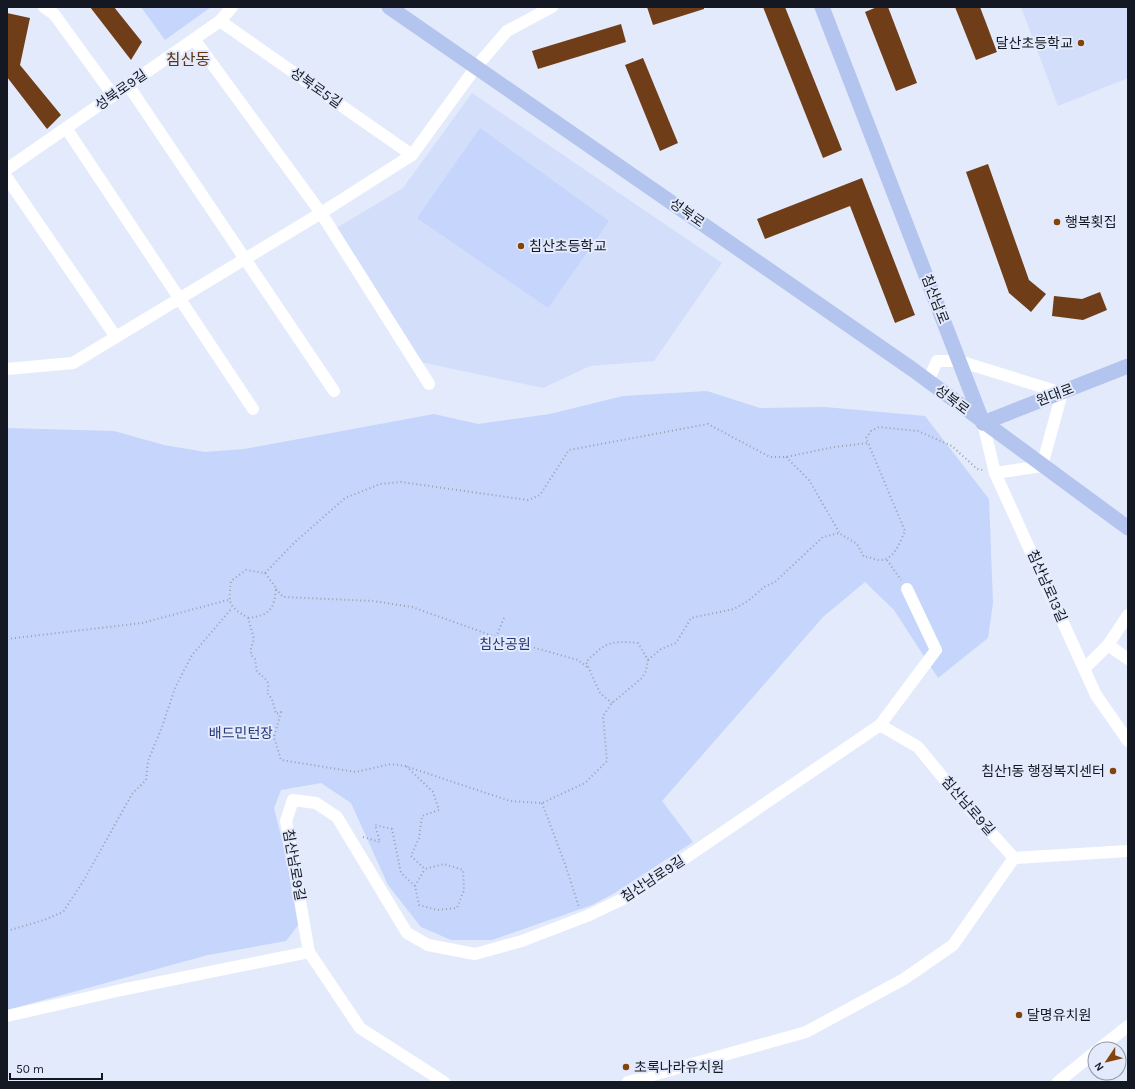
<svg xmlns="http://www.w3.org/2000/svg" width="1135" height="1089" font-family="Karla,'Noto Sans KR',sans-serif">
<rect width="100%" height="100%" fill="#e3eafb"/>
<!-- built -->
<g fill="#d2defa">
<path d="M1021,7h107v71l-70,28z"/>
<path d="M472,93l250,170 -68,98 -64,5 -47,22 -123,-26 -85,-133 68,-41z"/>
</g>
<!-- green -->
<g fill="#c5d5fb">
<path d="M141,7h70l-46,33z"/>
<path d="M480,128l129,93 -61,87 -131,-90z"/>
<path d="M707,391l53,17 65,-1 100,9 64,83 4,104 -5,35 -50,40 -44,-68 -29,-28 -42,35 -161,184 31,41 -80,52 -21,11 -100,35h-41l-30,-13 -33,-42 -37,-82 -30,-20 -40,7 -7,18 28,112 -16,21 -78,14 -201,55v-582l107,3 50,14 41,7 39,-3 190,-35 44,10 72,-10 73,-18z"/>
</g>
<!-- building -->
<g fill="#6f3d17">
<path d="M90,7h24l28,35 -11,18z"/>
<path d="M647,7h57v2l-51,16z"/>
<path d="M763,7h22l57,143 -19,8z"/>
<path d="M877,7h11l29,76 -21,8 -31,-79z"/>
<path d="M955,7h25l17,45 -21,8z"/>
<path d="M7,13l23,5 -10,47 41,50 -14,14 -40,-52z"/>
<path d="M621,24l5,18 -88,27 -6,-18z"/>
<path d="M643,58l35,85 -18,8 -35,-86z"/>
<path d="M988,164l41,116 17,14 -15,18 -22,-19 -43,-121z"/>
<path d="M862,178l53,137 -20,8 -45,-117 -85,33 -8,-20z"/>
<path d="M1100,292l7,18 -24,10 -31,-4 2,-20 28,3z"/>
</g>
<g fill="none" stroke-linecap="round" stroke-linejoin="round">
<!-- path -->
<g stroke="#9aa0af" stroke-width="2" stroke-dasharray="1 3" stroke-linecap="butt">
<path d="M786,457l23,23 30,52"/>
<path d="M887,560l14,20"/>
<path d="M265,573l29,-30 51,-45 35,-14 21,-2 127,18 12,-5 29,-45 139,-26 62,33h16l48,-10 34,-4"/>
<path d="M276,589l7,8 90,4 39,6 84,30"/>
<path d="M248,618c22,-3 26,-8 28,-30l-11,-15 -19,-3 -15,11c-3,24 -2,25 17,37l6,21 -3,9v7l4,4 2,13c9,7 14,10 10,21l5,6 4,15 5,-2 -7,25 7,23 75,12 35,-8 14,2 105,35 32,2 43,-20 22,-22 -4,-45 9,-13 30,-25 4,-7 2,-11 -10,-17c-28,-3 -33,0 -52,19l14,31 12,10"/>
<path d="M504,618l-8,19 82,23 10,8"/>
<path d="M7,639l135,-16 86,-23"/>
<path d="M648,660l13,-11 15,-6 15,-25 43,-9 14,-8 16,-14 11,-5 48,-45 16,-4 18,11 7,13c6,-1 10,3 15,3 15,1 21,-18 26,-29l-39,-93 5,-7 8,-4 39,4 34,15 25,23 6,1"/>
<path d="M542,803l23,61 14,43"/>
<path d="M363,837l17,5 -5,-17 17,4 9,44 14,13 4,19 18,5 20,-2 7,-18 -1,-20 -19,-6 -19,5 -14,-13 8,-18 3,-22 17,-6 -6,-18 -27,-26"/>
<path d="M415,886l10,-17"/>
<path d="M7,931l37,-11 19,-8 21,-32 48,-86 14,-14 2,-19 14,-34 13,-39 17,-33 40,-47"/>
</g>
<!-- minor -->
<g stroke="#fff" stroke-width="12">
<path d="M44,7l10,7 59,81"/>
<path d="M220,21l192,134"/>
<path d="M194,39l127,174 108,171"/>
<path d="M128,85l206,306"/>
<path d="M66,128l187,281"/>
<path d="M7,169l213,-148 12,-14"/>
<path d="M7,178l109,159"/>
<path d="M7,369l66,-6 248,-150 91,-58 64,-88 31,-36 45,-24"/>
<path d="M928,381l9,-20h22l103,32 -20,73 -47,7"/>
<path d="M983,423l12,50 101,222 32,46"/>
<path d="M1108,645l20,14"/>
<path d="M1084,669l24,-24 20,-30"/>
<path d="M880,725l56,-75 -29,-61"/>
<path d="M7,1016l114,-26 188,-38"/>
<path d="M1099,1049l29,-23"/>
<path d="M444,1082l-84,-54 -51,-76 -23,-131 7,-21 23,3 21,14 70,116 21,12 47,9 47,-13 65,-25 44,-21 249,-170 38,22 40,49 56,62 114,-7"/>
<path d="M628,1082l178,-50 98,-53 49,-34 61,-87"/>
<path d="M1058,1082l37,-30"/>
</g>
<!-- major -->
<g stroke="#b3c4ee" stroke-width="15">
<path d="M389,7l523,362 216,159"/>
<path d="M822,7l161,416"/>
<path d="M983,423l145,-57"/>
</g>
</g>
<!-- markers -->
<g fill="#83430b" stroke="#e3eafb" stroke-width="1.5">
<circle cx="1081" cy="43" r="4"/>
<circle cx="1057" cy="222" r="4"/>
<circle cx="521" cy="246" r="4"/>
<circle cx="1113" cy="771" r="4"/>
<circle cx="1019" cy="1015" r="4"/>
<circle cx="626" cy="1067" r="4"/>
</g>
<g text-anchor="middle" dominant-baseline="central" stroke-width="4" stroke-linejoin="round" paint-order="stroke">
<!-- poi labels -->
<g font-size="14" fill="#141822" stroke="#e3eafb" text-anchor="start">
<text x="1073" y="43" text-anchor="end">달산초등학교</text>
<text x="1065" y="222">행복횟집</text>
<text x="529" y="246">침산초등학교</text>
<text x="1105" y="771" text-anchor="end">침산1동 행정복지센터</text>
<text x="1027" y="1015">달명유치원</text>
<text x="634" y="1067">초록나라유치원</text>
</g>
<!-- street labels -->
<g font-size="14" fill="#141822" stroke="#e3eafb">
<text transform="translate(316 88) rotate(35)">성북로5길</text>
<text transform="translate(121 90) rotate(-35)">성북로9길</text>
<text transform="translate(687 213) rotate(35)">성북로</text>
<text transform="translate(935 299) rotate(69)">침산남로</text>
<text transform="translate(1055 395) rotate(-21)">원대로</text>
<text transform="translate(952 400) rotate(37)">성북로</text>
<text transform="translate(1047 586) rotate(66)">침산남로13길</text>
<text transform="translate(968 806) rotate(49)">침산남로9길</text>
<text transform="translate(294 865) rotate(80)">침산남로9길</text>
<text transform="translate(653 879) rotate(-33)">침산남로9길</text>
</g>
<!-- park labels -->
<g font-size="14" fill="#23377a" stroke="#e3eafb">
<text x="505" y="644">침산공원</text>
<text x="241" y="733">배드민턴장</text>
</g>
<!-- quarter labels -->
<g font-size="16" fill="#5f320f" stroke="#e3eafb">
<text x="188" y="59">침산동</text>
</g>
</g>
<!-- border -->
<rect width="1135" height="1089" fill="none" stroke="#141822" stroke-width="16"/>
<!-- north arrow -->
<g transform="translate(1107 1061) rotate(235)"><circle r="19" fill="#e3eafb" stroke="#9096a4"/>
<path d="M0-3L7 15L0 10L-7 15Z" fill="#83430b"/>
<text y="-6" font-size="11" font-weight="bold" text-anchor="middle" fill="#141822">N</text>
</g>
<!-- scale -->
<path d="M10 1073v6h92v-6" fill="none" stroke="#141822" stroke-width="2"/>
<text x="16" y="1073" font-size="12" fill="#141822" stroke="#e3eafb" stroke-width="3" paint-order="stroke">50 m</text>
</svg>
